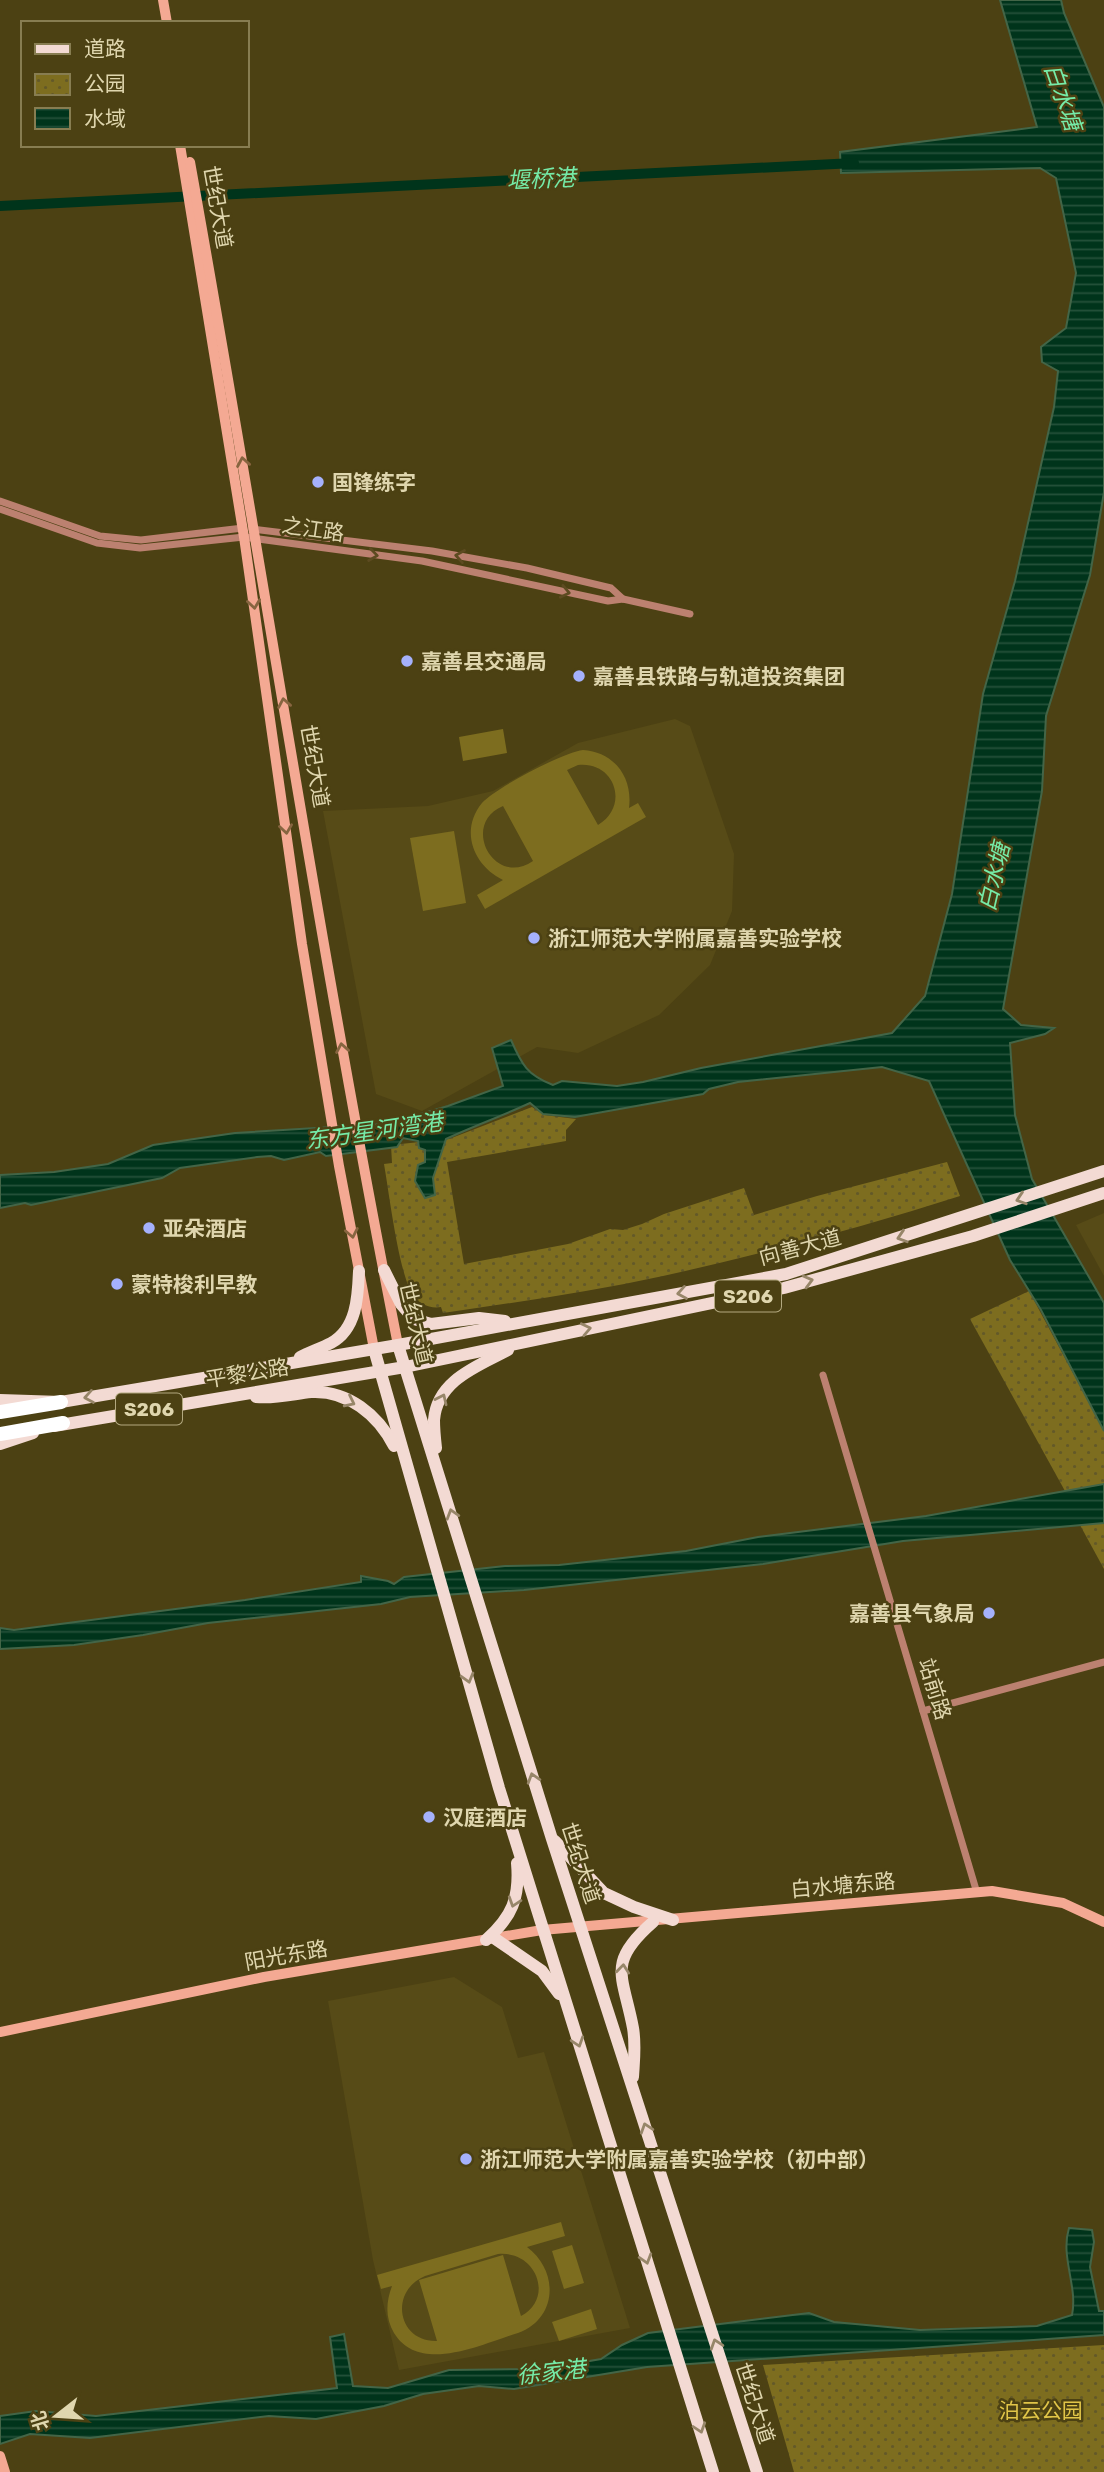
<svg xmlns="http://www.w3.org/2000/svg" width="1104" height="2472" font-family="Rubik,'Noto Sans SC',sans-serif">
<defs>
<pattern id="park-dots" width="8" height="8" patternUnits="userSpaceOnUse" patternTransform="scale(1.75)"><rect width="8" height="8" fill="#7d6d1f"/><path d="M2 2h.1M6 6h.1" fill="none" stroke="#635928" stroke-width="1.8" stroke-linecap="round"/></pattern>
<pattern id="water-rules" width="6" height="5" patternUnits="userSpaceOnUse" patternTransform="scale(1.75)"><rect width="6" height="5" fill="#00341b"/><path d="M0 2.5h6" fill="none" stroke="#25513a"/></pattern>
</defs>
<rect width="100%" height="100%" fill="#4c4113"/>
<!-- built -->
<g fill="#574b17">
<path d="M675,719l15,7 44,128 -2,57 -22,54 -51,50 -81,38 -41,-6 -115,64 -46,-17 -53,-283 105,-5 65,-15 85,-48z"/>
<path d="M1104,1213v63l-28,-51z"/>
<path d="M454,1977l48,30 16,51 26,-6 86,276 -231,42 -26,-110 -45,-259z"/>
</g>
<!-- park -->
<g fill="url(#park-dots)">
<path d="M532,1107l12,8 32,4 -10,11v11l-119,21 17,102 104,-20 42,-15 13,1 19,-6 22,-10 80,-26 10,27 63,-19 130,-34 13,34c-97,31 -197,58 -297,80 -73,16 -146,26 -220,37l-2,-6c-11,2 -22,-3 -28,-12 -14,-20 -24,-103 -29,-131l8,-1 -1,-18 58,-6z"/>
<path d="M1029,1291l75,140v53l-39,7 -95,-172z"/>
<path d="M1104,1523v46l-24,-44z"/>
<path d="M1104,2345v127h-310l-31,-107z"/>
</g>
<!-- pitch -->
<g fill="#7d6d1f" fill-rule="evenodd">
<path d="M503,729l4,24 -44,8 -4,-24z"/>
<path d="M583,750c31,2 50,27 46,58l9,-5 8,14 -161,92 -8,-14 26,-15c-29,-14 -44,-49 -21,-77 13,-15 82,-51 101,-53zM578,765c37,-4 52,41 20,60l-31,-55zM503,806l30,55c-39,27 -73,-37 -30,-55z"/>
<path d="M454,831l12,72 -43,8 -13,-73z"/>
<path d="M561,2222l4,14 -38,11c32,24 31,71 -9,86 -36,11 -98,42 -124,0 -9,-15 -8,-31 -2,-47l-11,3 -4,-14zM498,2254c38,-4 57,44 23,62l-18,-61 -84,25 18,61c-40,1 -48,-50 -12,-65z"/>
<path d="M572,2245l12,38 -20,6 -12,-38z"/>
<path d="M591,2309l6,20 -38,12 -7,-19z"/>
</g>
<!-- water -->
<g fill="url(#water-rules)" stroke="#436547" stroke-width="2">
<path d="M1000,0h61l3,13 40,94v385l-14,83 -44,141 -4,75 -39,218 18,16 33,3 -9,6 -35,9 5,72 17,64 72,124v128l-63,-121 -31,-50 -81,-179 -47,-14 -144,15 -29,7 -6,5 -128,23 -32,-3 -13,-11c-28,13 -56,23 -84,36l-13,39 2,17 -10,3 -10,-17 3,-16 7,-3v-12l-6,-2 -1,-7 -15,-3 -6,9 -71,9 -6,-4 -36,8 -13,-4 -14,1 -77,11 -18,10 -131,27 -6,-2 -25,5v-33l54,-3 54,-8 45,-19 82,-12 147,-9 32,-6 2,-3 32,-9 55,-20 -11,-38 19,-8c11,25 16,35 42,45l9,-4 55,5 26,-4 58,-14 191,-35 33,-37 27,-102 31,-200 32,-113 39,-174 4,-36 -16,-9 -1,-15 25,-19 10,-55 -20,-95 -16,-10 -199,5 -1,-21 197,-25z"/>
<path d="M1104,1484v39l-201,18 -140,23 -239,26 -114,7 -29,7 -173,19 -65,12 -69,10 -74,4v-21l14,2 231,-30 116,-18v-6l27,5 6,3 10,-7 101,-11 54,-1 127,-14 72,-14 168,-21z"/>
<path d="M1069,2228l23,2 2,12 -4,25 9,44h5v24l-457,32 -133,22 -35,-3 -56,8 -39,12 -68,13 -47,-3 -179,22 -60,-4 -30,10v-28l36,-5 60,5 241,-28 -7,-51 14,-3 9,52 35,2 61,-18 94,-1 58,-10 21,-14 26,-12 161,-20 25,9 86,8 117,-4 35,-11c6,-29 -12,-58 -3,-87z"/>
</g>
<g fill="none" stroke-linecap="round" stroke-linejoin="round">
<!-- canal -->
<path stroke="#00341b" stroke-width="10" d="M0,206l854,-43"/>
<!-- street -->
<g stroke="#bc8170" stroke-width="7">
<path d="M0,501l100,35 41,4 102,-12"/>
<path d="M0,509l97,34 43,5 104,-11 178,24 186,40 15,-2 67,15"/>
<path d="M252,529l180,22 95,17 84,20 12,11"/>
<path d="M823,1375l154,518"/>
<path d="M923,1711l181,-49"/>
</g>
<!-- secondary -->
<g stroke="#f4a993" stroke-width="10">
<path d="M163,0l4,23"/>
<path d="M180,145l64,392 58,407 37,222 35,183"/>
<path d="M190,162c71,394 130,790 208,1183"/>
<path d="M0,2032l264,-55 278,-47 450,-39 71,12 41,19"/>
<path d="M0,2456l5,16"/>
</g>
<!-- primary -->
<g stroke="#f3dad3" stroke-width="12">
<path d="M384,1270l17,34 13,15 17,5 48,-6 26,3"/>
<path d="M398,1345l154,494 205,633"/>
<path d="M374,1349l125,439 214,684"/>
<path d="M300,1357c10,-5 21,-9 31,-14 26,-14 27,-47 28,-72"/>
<path d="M256,1397c19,2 37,-3 55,-5 37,-2 67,23 83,54"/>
<path d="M0,1400l61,2 337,-57 388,-71 318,-103"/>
<path d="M54,1426l351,-59 379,-79 189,-52 131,-43"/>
<path d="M0,1444l33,-11"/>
<path d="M436,1448c-1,-9 -2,-19 -2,-28 3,-40 44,-54 74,-70"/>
<path d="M555,1841l49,52 30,14 39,13"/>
<path d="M494,1938l48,33 17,23"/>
<path d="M486,1940c26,-23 34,-42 31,-77"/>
<path d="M633,2077c1,-17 3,-32 0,-49 -10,-53 -27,-65 20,-106"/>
</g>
<!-- highway -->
<g stroke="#fff" stroke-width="14">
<path d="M0,1412l61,-10"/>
<path d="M0,1434l63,-11"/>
</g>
</g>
<!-- one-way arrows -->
<defs><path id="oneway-chevron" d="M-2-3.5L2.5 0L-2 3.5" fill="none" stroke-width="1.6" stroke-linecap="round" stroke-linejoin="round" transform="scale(1.75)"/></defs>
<g stroke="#876540">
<use href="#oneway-chevron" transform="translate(243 462) rotate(-100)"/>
<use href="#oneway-chevron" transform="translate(254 604) rotate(82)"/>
<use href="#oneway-chevron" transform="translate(284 703) rotate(-100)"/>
<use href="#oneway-chevron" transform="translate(286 829) rotate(82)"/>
<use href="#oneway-chevron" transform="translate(342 1048) rotate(-100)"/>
<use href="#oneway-chevron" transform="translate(352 1233) rotate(79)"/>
</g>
<g stroke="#5d4b21">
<use href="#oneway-chevron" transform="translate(373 555) rotate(8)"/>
<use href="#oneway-chevron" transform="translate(460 556) rotate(-170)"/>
<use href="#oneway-chevron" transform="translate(565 592) rotate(12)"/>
</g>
<g stroke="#978669">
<use href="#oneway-chevron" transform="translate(1021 1199) rotate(162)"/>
<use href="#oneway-chevron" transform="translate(902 1237) rotate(162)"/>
<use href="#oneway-chevron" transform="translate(808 1281) rotate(-15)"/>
<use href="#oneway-chevron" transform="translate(682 1293) rotate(170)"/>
<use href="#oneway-chevron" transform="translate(586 1329) rotate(-12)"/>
<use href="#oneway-chevron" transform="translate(89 1397) rotate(170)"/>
<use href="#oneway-chevron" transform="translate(442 1399) rotate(-65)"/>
<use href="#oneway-chevron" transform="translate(350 1402) rotate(26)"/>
<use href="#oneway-chevron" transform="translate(452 1514) rotate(-107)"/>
<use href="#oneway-chevron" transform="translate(468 1678) rotate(74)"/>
<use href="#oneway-chevron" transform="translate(533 1778) rotate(-107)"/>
<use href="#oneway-chevron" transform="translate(514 1902) rotate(108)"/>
<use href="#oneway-chevron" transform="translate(623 1969) rotate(-84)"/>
<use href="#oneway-chevron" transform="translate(578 2042) rotate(72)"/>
<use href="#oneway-chevron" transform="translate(646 2128) rotate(-108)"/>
<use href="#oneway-chevron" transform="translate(646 2259) rotate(73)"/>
<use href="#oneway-chevron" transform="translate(716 2344) rotate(-108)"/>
<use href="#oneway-chevron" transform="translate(700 2428) rotate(72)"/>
</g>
<!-- markers -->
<g fill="#a5b1fc" stroke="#4c4113" stroke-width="2.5">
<circle cx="318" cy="482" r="7"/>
<circle cx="407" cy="661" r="7"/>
<circle cx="579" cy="676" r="7"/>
<circle cx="534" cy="938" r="7"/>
<circle cx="149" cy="1228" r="7"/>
<circle cx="117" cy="1284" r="7"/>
<circle cx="989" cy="1613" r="7"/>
<circle cx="429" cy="1817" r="7"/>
<circle cx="466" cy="2159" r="7"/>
</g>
<g text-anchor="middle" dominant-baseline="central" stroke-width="5" stroke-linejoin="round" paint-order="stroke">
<!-- shield labels -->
<g fill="#4c4113" stroke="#b3a980" stroke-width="2">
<rect x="715" y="1280.5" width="66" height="31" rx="5"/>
<rect x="116" y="1393.5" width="66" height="31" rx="5"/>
</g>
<g font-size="19" font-weight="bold" fill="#dfd6ae">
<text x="748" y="1296">S206</text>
<text x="149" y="1409">S206</text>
</g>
<!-- street labels -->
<g font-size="21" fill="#dfd6ae" stroke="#4c4113">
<text transform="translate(218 207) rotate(80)">世纪大道</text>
<text transform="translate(313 529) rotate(8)">之江路</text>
<text transform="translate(315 766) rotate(80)">世纪大道</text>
<text transform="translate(800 1247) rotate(-15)">向善大道</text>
<text transform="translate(416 1323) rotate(77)">世纪大道</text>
<text transform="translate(247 1373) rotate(-9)">平黎公路</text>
<text transform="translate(935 1689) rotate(73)">站前路</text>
<text transform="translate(581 1863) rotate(72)">世纪大道</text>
<text transform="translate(843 1885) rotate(-5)">白水塘东路</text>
<text transform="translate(286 1955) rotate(-10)">阳光东路</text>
<text transform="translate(755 2403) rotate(72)">世纪大道</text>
</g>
<!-- poi labels -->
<g font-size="21" font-weight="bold" fill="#dfd6ae" stroke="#4c4113" text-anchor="start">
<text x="332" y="482">国锋练字</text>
<text x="421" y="661">嘉善县交通局</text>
<text x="593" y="676">嘉善县铁路与轨道投资集团</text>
<text x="548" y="938">浙江师范大学附属嘉善实验学校</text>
<text x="163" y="1228">亚朵酒店</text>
<text x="131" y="1284">蒙特梭利早教</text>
<text x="975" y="1613" text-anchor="end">嘉善县气象局</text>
<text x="443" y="1817">汉庭酒店</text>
<text x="480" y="2159">浙江师范大学附属嘉善实验学校（初中部）</text>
</g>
<!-- park labels -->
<g font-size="21" fill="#e1c548" stroke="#4c4113">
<text x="1041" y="2410">泊云公园</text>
</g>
<!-- water labels -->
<g font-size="23" font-style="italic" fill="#75eba8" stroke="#4c4113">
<text transform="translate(1063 97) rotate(71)">白水塘</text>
<text transform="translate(541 179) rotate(-3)">堰桥港</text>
<text transform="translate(994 877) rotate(-77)">白水塘</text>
<text transform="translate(374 1131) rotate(-8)">东方星河湾港</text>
<text transform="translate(551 2372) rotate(-6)">徐家港</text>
</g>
</g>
<!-- legend -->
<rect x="21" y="21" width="228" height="126" fill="#4c4113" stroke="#877d51" stroke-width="2"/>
<rect x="35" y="44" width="35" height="10" fill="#f3dad3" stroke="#877d51" stroke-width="2"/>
<text x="84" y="56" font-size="21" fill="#dfd6ae">道路</text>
<rect x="35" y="74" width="35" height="21" fill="url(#park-dots)" stroke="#877d51" stroke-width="2"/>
<text x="84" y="91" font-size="21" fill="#dfd6ae">公园</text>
<rect x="35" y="108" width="35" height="21" fill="url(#water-rules)" stroke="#877d51" stroke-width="2"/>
<text x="84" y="126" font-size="21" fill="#dfd6ae">水域</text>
<!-- north arrow -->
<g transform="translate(56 2416) rotate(253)" stroke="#4c4113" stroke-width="5" paint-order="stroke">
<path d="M0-5L12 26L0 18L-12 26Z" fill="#dfd6ae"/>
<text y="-10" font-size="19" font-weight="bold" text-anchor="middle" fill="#dfd6ae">北</text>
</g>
</svg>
